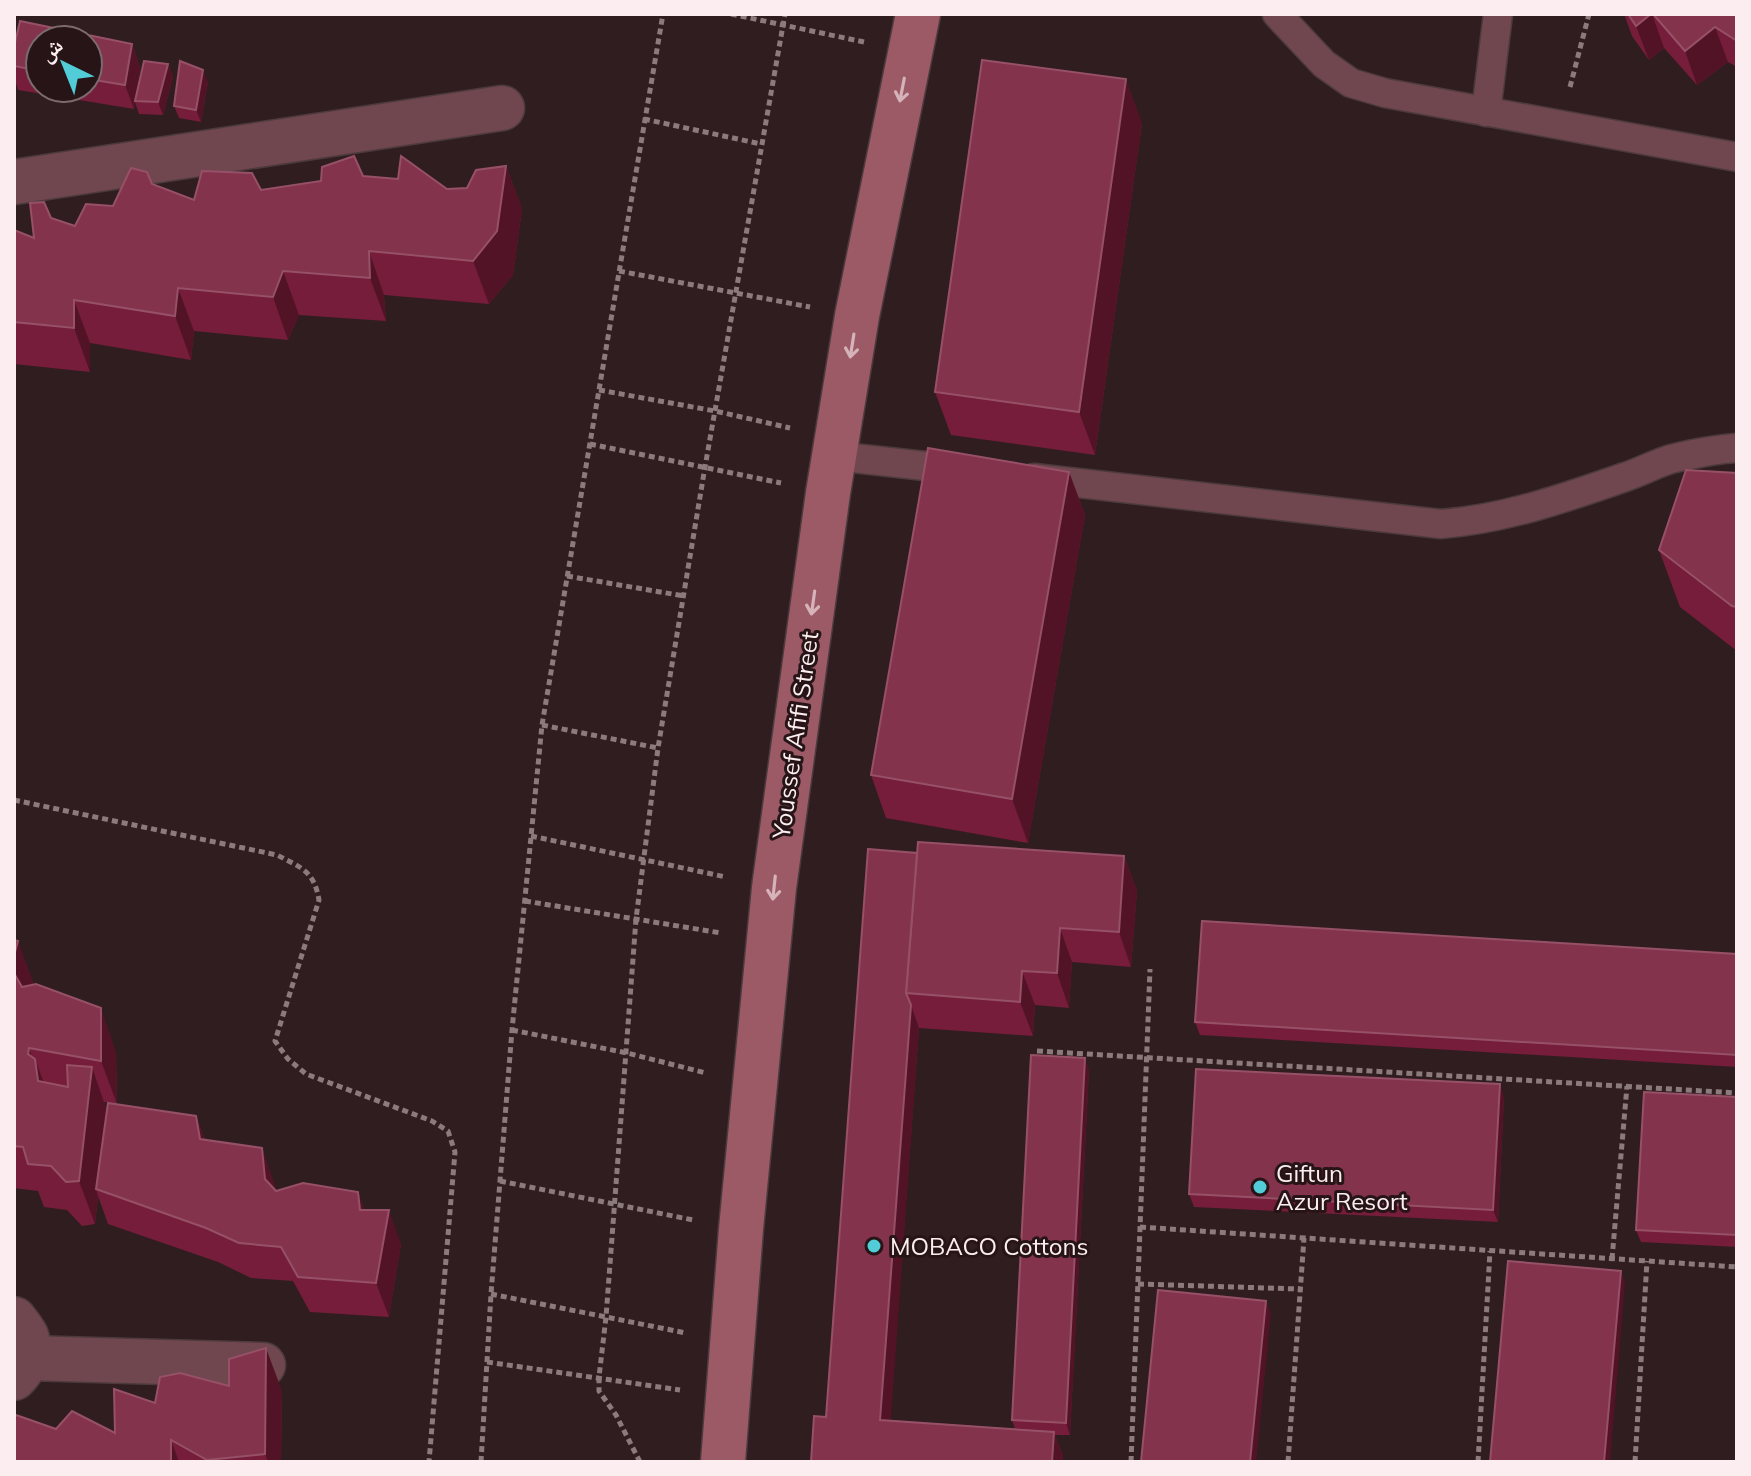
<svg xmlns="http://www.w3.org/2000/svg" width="1751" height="1476" font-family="Mulish,'Noto Naskh Arabic',sans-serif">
<rect width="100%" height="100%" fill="#301d20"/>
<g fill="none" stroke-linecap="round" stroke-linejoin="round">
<!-- lane casing -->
<g stroke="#4d3a3d" stroke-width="31">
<g id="lane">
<path d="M1277,14l47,50 27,19 34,10 352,64"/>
<path d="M1486,112l12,-98"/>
<path d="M835,456l126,14"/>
<path d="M1034,478l407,46c64,-5 124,-26 184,-47 15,-5 30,-13 46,-18 21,-5 44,-10 66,-11"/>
</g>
</g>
<!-- street casing -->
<g stroke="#4d3a3d" stroke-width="47">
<g id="street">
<path d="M14,182l488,-74"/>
<path d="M14,1319c4,5 9,11 12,17 6,15 -1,32 -12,42"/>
<path d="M28,1358l235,7"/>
</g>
</g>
<!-- secondary casing -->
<g stroke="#4d3a3d" stroke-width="47">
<path id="secondary" d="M723,1462l18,-233 33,-341 54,-395 29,-177 61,-302"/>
</g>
<!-- path -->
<g stroke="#8b7b7d" stroke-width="5" stroke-dasharray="6 4" stroke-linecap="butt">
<path d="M731,14l133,28"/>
<path d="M1570,87l19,-73"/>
<path d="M644,119l117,25"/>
<path d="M619,271l191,36"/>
<path d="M599,390l116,21 75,17"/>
<path d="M590,444l191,39"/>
<path d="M567,576l117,20"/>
<path d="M542,725l116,23"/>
<path d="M14,800l263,55c25,13 37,16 42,45l-44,141 13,18 18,15 126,47 16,10 7,21 -26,310"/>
<path d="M531,836l195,41"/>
<path d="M525,901l196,32"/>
<path d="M512,1030l115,23 79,20"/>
<path d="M1037,1051l700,42"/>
<path d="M500,1181l193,39"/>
<path d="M1140,1227l597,40"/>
<path d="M1612,1259l15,-173"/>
<path d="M1138,1284l162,5"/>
<path d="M491,1294l195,39"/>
<path d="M487,1362l193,28"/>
<path d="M481,1462l10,-168 21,-264 30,-305 121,-711"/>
<path d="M640,1462l-24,-47 -17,-24v-14l7,-60 30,-398 22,-171 47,-281 80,-453"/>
<path d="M1131,1462l19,-493"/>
<path d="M1288,1462l16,-224"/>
<path d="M1478,1462l12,-211"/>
<path d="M1635,1462l12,-201"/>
</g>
<!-- lane -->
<use href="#lane" stroke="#70474e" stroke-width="28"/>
<!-- street -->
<use href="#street" stroke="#70474e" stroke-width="44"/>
<!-- secondary -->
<use href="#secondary" stroke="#9b5a66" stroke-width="44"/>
</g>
<!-- wall -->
<g fill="#751d3a" fill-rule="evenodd">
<path d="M1624,14h113v53l-9,-5 -31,23 -33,-37 -15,12 -17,-24z"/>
<path d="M20,21l112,23 8,24 -4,26 8,-33 24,3 5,13 -10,38 -24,-1 -4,-12 -1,7 -116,-19 -4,-13v-40l2,4zM40,40h48v48h-48z"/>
<path d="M208,82l-7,40 -22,-4 -5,-12z"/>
<path d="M1142,123l-47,332 -144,-20 -16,-43z"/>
<path d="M506,166l16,43 -9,66 -24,29 -105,-9 2,26 -87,-6 -11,25 -94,-9 -3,29 -101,-17v29l-76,-8v-134l20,8 17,-20 24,8 77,-42 42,16 169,-24 84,13 20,-1z"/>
<path d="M1069,472l16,43 -57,328 -142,-25 -15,-43z"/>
<path d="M1737,473v178l-57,-44 -21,-57z"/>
<path d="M917,853l207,3 13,35 -6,76 -59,-5 -3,46 -34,-3 -2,31 -114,-8 -29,392 125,9 -3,-9 77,-350 -19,365h-15l8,21 -1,6h-251l15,-45z"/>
<path d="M14,940l20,45 82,67 1,52 79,12 9,24 57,8 14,43 82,1 6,18 37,34 -12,73 -79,-5 -17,-31 -42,-3 -33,-16 -110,-38 -10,-28 -3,28 -13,2 -15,-16 -23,-3 -6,-16 -24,-3zM104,1102l13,2 -10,7z"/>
<path d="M1737,954v113l-537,-32 -5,-13z"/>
<path d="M1504,1097l-6,125 -304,-15 -5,-13z"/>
<path d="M1737,1097v150l-96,-5 -5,-12z"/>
<path d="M229,1386l53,5 -1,71h-267l42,-33 59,4 40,-30z"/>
</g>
<!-- shaded-wall -->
<g fill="#531327">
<path d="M1651,14h1l12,34 -15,12 -13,-34z"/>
<path d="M1715,27l13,35 -31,23 -12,-34z"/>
<path d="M132,44l8,24 -6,41 -9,-24z"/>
<path d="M168,64l5,13 -10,38 -5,-13z"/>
<path d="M203,70l5,12 -7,40 -5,-12z"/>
<path d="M1126,79l16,44 -47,332 -16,-43z"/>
<path d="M506,166l16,43 -9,66 -24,29 -16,-43z"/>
<path d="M369,251l15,44 2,26 -16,-43z"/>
<path d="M283,271l16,44 -11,25 -15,-43z"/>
<path d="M178,288l16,43 -3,29 -16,-44z"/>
<path d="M74,300l16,43v29l-16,-44z"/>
<path d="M1069,472l16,43 -57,328 -16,-44z"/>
<path d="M1124,856l13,35 -6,76 -12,-35z"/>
<path d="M1060,928l12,34 -3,46 -12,-35z"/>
<path d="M18,941l16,43 -7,27 -13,-35v-20z"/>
<path d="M1022,971l13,34 -2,31 -13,-34z"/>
<path d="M911,1005l8,23 -30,416 -9,-24z"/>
<path d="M101,1008l15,44 1,52 -16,-43z"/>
<path d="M29,1048l7,20 -1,-9 16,43 3,23 -26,-71z"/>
<path d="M1085,1058l4,12 -19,365 -4,-12z"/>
<path d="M92,1067l15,44 -11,78 2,7 -3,28 -16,-43z"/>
<path d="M1500,1084l4,13 -6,125 -5,-12z"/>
<path d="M196,1116l13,35 -9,-12z"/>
<path d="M262,1148l12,34 3,31 -12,-34z"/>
<path d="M358,1192l12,34 -10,-16z"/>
<path d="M389,1210l12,34 -12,73 -13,-34z"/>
<path d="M1621,1271l4,12 -15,179h-6z"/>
<path d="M1266,1301l5,12 -15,149h-6z"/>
<path d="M266,1348l16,43 -1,71h-13l-3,-8z"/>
<path d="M1054,1432l9,24 -1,6h-10z"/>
<path d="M171,1440l8,22h-8z"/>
</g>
<!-- building -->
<g fill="#84334d" stroke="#965067" stroke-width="2">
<path d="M1628,14h23l-15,12z"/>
<path d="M1653,14h84v27l-22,-14 -30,24z"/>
<path d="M20,21l112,23 -7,41 -37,-6v-39h-48v31l-26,-5v-19z"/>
<path d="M982,60l144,19 -47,333 -144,-20z"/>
<path d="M144,61l24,3 -10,38 -23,-1z"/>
<path d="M180,61l23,9 -7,40 -22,-4z"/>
<path d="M354,156l9,20 35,3 3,-23 46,33 20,-1 9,-18 30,-4 -9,65 -24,30 -104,-10 1,27 -87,-7 -10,26 -95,-9 -3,28 -101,-16v28l-60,-6v-92l20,8 -4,-35 14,-1 7,16 24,8 11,-22 27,2 18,-38 16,4 5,12 42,16 8,-29 50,2 9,17 60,-9 1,-14z"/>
<path d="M928,448l141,24 -57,327 -141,-24z"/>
<path d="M1686,470l51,3v134l-5,-1 -73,-56z"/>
<path d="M918,842l206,14 -5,76 -59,-4 -3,45 -35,-2 -2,31 -114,-9z"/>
<path d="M868,849l49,4 -11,140 5,12 -31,415 174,12 -2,30h-241l3,-46 12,1z"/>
<path d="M1202,921l535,33v101l-542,-33z"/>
<path d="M14,940l4,1 -4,15z"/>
<path d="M14,973l8,14 14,-3 65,24v53l-72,-13 -1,6 7,5 3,22 30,6 -1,-22 25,2 -13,114 -13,1 -15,-16 -23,-2 -5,-17 -9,-1z"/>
<path d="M1031,1055l54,3 -19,365 -54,-3z"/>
<path d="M1196,1069l304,15 -7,126 -304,-16z"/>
<path d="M1644,1092l93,5v138l-101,-5z"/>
<path d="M108,1103l88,13 4,23 62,9 3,31 11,12 27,-8 55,9 2,18h29l-13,73 -78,-6 -17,-30 -42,-4 -33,-15 -110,-39z"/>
<path d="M1508,1261l113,10 -17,191h-114z"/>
<path d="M1158,1290l108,11 -16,161h-109z"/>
<path d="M266,1348l-1,106 -58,6 -36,-20v22h-157v-44l2,-3 40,14 16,-18 43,22 -1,-44 41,14 5,-26 20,-4 49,13v-27z"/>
</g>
<!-- one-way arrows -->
<defs><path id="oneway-shaft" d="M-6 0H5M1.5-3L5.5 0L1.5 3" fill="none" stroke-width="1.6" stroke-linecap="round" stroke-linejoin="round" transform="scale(2)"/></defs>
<g stroke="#d5b3b9">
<use href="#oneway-shaft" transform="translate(902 90) rotate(101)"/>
<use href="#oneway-shaft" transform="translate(852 346) rotate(99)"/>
<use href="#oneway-shaft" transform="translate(813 603) rotate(98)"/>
<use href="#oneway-shaft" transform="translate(774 888) rotate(96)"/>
</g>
<!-- markers -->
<g fill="#52ccd6" stroke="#261417" stroke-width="3">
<circle cx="1260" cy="1187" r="8"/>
<circle cx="874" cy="1246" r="8"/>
</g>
<g text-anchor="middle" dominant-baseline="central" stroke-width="6" stroke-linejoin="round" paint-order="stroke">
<!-- street labels -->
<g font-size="24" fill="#fceef0" stroke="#261417">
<text transform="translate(795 735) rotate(-82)">Youssef Afifi Street</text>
</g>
<!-- poi labels -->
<g font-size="24" fill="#fceef0" stroke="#261417" text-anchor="start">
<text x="1276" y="1173">Giftun<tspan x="1276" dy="28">Azur Resort</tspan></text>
<text x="890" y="1246">MOBACO Cottons</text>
</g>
</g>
<!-- border -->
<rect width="1751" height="1476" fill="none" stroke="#fceef0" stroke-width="32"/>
<!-- north arrow -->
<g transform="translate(64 64) rotate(317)"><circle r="38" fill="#261417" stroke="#7c6b6e" stroke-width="2"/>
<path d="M0-6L14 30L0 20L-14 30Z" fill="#52ccd6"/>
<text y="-12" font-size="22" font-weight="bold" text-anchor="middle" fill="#fceef0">ش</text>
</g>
</svg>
